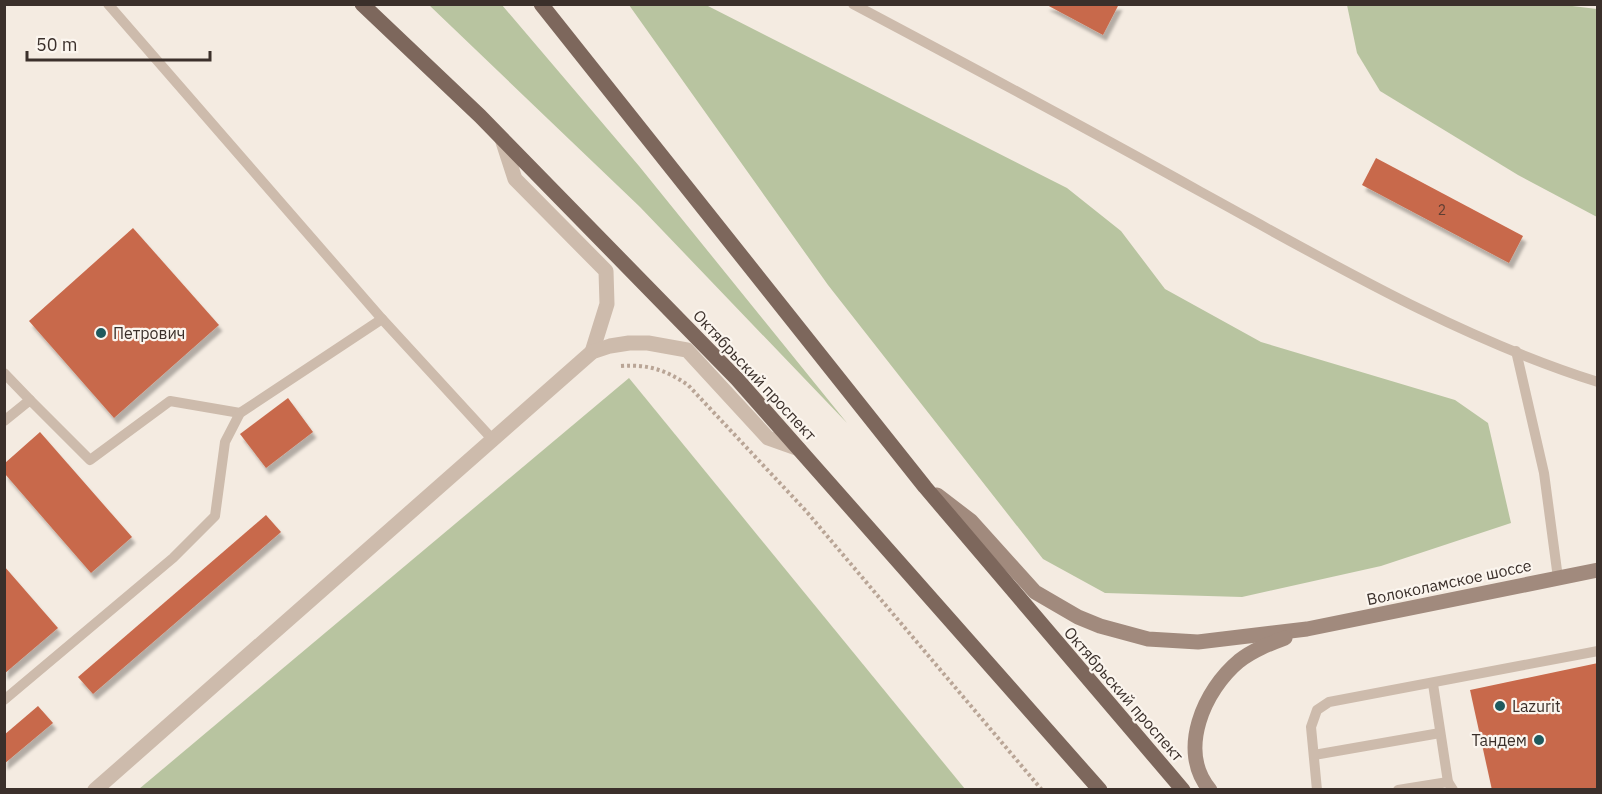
<svg xmlns="http://www.w3.org/2000/svg" width="1602" height="794" font-family="'IBM Plex Sans',sans-serif">
<defs>
<filter id="shadow"><feDropShadow dx="3.5" dy="6" stdDeviation="1.5" flood-color="#0004"/></filter>
</defs>
<rect width="100%" height="100%" fill="#f4ebe1"/>
<!-- green -->
<g fill="#b8c4a0">
<path d="M429,5h73l137,161 208,257 -207,-216z"/>
<path d="M629,5h77l361,183 54,43 44,58 96,53 194,58 33,23 23,100 -130,43 -139,31 -137,-4 -62,-34 -215,-274z"/>
<path d="M1564,5l33,4v208l-79,-42 -138,-84 -23,-38 -10,-48z"/>
<path d="M629,378l336,411h-826z"/>
</g>
<!-- building -->
<g fill="#c8694b" filter="url(#shadow)">
<path d="M1045,4h74l-16,31z"/>
<path d="M1376,158l147,78 -14,27 -147,-78z"/>
<path d="M133,228l86,97 -105,93 -85,-97z"/>
<path d="M288,398l25,34 -47,36 -26,-34z"/>
<path d="M40,432l92,105 -41,36 -86,-99v-11z"/>
<path d="M266,515l15,17 -188,162 -15,-17z"/>
<path d="M4,566l54,62 -54,46z"/>
<path d="M1598,663v127h-106l-22,-100z"/>
<path d="M38,706l15,17 -49,41v-29z"/>
</g>
<g fill="none" stroke-linecap="round" stroke-linejoin="round">
<!-- path -->
<path stroke="#b9a596" stroke-width="4" stroke-dasharray="3 3" stroke-linecap="butt" d="M621,366c27,-2 45,4 67,19l118,126 236,279"/>
<!-- lane -->
<g stroke="#cdbbac" stroke-width="10">
<path d="M108,4l274,315"/>
<path d="M853,4c117,62 233,124 348,188 128,70 257,146 397,190"/>
<path d="M1516,351l28,122 14,105"/>
<path d="M4,373l26,27"/>
<path d="M4,421l26,-21 60,60 80,-59 70,12"/>
<path d="M1433,684l15,98 5,8"/>
<path d="M4,700l169,-142 42,-42 10,-74 15,-29 142,-94 112,122"/>
<path d="M1314,755l126,-22"/>
<path d="M1317,790l-6,-63 6,-17 12,-8 269,-51"/>
<path d="M1398,790l50,-8"/>
</g>
<!-- street -->
<g stroke="#cdbbac" stroke-width="15">
<path d="M502,139l13,40 91,92 1,33 -15,48"/>
<path d="M95,790l497,-438 18,-6 19,-3h19l39,7 81,88 31,11"/>
</g>
<!-- secondary -->
<g stroke="#a18a7d" stroke-width="15">
<path d="M937,495l34,26 64,71 43,25 22,9 48,13 50,3 109,-13 291,-59"/>
<path d="M1210,790c-33,-39 -6,-100 29,-129 14,-11 30,-17 46,-23"/>
</g>
<!-- primary -->
<g stroke="#7d675c" stroke-width="15">
<path d="M362,4l118,112 257,263 363,411"/>
<path d="M541,4l384,483 258,303"/>
</g>
</g>
<!-- markers -->
<g fill="#1f5a5e" stroke="#fbf5ee" stroke-width="2">
<circle cx="101" cy="333" r="6"/>
<circle cx="1500" cy="706" r="6"/>
<circle cx="1539" cy="740" r="6"/>
</g>
<g text-anchor="middle" dominant-baseline="central" stroke-width="4.5" stroke-linejoin="round" paint-order="stroke">
<!-- number labels -->
<g font-size="14" fill="#5e3e33">
<text x="1442" y="210">2</text>
</g>
<!-- poi labels -->
<g font-size="16" fill="#3b302b" stroke="#fbf5ee" text-anchor="start">
<text x="113" y="333">Петрович</text>
<text x="1512" y="706">Lazurit</text>
<text x="1527" y="740" text-anchor="end">Тандем</text>
</g>
<!-- street labels -->
<g font-size="16" fill="#3b302b" stroke="#fbf5ee">
<text transform="translate(755 375) rotate(47)">Октябрьский проспект</text>
<text transform="translate(1449 582) rotate(-12)">Волоколамское шоссе</text>
<text transform="translate(1124 694) rotate(49)">Октябрьский проспект</text>
</g>
</g>
<!-- border -->
<rect width="1602" height="794" fill="none" stroke="#3b302b" stroke-width="12"/>
<!-- scale -->
<path d="M27 51v9h183v-9" fill="none" stroke="#3b302b" stroke-width="3"/>
<text x="36" y="51" font-size="18" fill="#3b302b" stroke="#fbf5ee" stroke-width="4.5" paint-order="stroke">50 m</text>
</svg>
